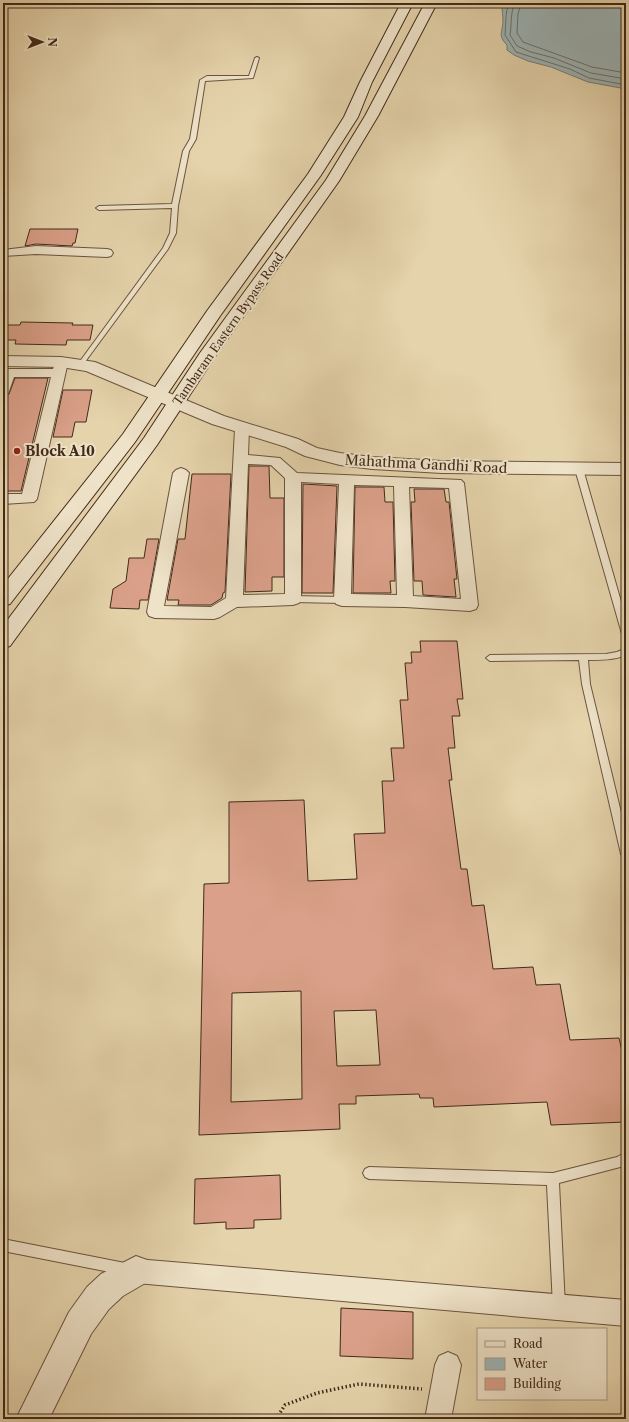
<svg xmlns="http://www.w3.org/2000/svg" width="629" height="1422" font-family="'Libre Caslon Text',serif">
<rect width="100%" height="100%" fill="#e5d3ab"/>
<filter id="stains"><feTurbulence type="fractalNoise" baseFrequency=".005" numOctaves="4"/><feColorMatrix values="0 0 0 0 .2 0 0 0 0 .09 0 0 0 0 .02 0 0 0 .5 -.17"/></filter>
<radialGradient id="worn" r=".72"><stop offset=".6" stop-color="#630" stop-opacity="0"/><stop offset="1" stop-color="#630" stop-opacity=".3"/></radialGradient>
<!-- water -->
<path fill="#9cb4b6" stroke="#787d78" d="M510,3h116v86l-38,-7 -37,-15 -23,-6 -14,-6 -7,-5v-5c-10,-10 -4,-13 -4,-25 0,-4 -1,-9 -1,-13z"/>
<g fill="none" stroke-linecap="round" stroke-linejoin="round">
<!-- shore -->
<g stroke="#6f6f68" stroke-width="1">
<path d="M509,3c-4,10 -3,21 -4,32l11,17 54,17 19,9 37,7"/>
<path d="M515,3c-5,10 -3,20 -5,32l7,11 14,6 23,6 37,15 35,6"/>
<path d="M521,3l-3,11 -1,19 6,9 69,25 34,6"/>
</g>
</g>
<!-- building -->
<g fill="#daa089" stroke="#422a1a" fill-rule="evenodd">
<path d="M30,229h48l-3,14h-2l-1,3 -36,-2 -11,2z"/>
<path d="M21,322l52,1 -1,2h21l-3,15h-23l-1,5 -51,-1 1,-4h-13v-15h17z"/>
<path d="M15,378h33l-27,113h-18v-80l4,-15 2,-2z"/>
<path d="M63,390h29l-6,32h-11l-3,15h-19z"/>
<path d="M249,466h20l1,32h14v79h-12v14l-27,1z"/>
<path d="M192,474h39l-6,118 -2,1 -1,5 -11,7h-33l1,-5h-12l11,-61h7z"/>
<path d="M303,484l34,2 -4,107h-31z"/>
<path d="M355,487h29l1,15h8l2,79h-5l1,12h-38z"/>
<path d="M414,489h30l2,13h3l8,77h-3l2,18 -33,-2 -1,-14h-8l-3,-79h4z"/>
<path d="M147,539h12l-11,61h-8l-1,9 -29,-1 3,-19 13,-8 3,-23h15z"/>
<path d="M420,641h37l6,58h-6l3,17h-8l3,32h-7l4,32h-3l12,89h6l5,37 12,-1 9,64 40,-2 3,18 24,-1 10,56 49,-2 7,30v54l-75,3 -4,-23 -113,5 -1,-9h-13l-1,-4 -63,2v8h-17l1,25 -141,6 5,-251 25,-1v-81l75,-2 4,81 49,-2 -3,-45 31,-1 -3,-52h12l-3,-33h13l-4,-48h8l-3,-37h7l-1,-11h10zM301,991l1,108 -71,3 1,-109zM376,1010l4,55 -43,1 -3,-55z"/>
<path d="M280,1175l1,44 -27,1v8l-28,1v-7l-32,2 1,-45z"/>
<path d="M341,1308l72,4v47l-73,-3z"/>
</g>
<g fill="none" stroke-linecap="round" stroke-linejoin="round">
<!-- service casing -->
<g stroke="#6b543e" stroke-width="2">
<g id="service">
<path d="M257,57l2,1 -6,20 -48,3 -9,58 -7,12 -11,55 -2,27 -8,16 -86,117h-4v-2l85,-116 7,-15 2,-25 -73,2 -3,-2 3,-2 73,-2 11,-53 7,-12 10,-59 7,-4h42l6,-18z"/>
<path d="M576,467h6l1,2 43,150v18l-4,-3 -47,-165z"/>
<path d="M293,596l49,1 4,3 -4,3 -49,-1 -4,-3z"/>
<path d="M626,648v7c-12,5 -25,5 -38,5l2,24 36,149v25l-3,-1 -2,-3 -39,-170 -3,-24 -89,1 -4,-3 4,-3 116,-1 11,-2z"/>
<path d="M626,1152v13l-2,1 -65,17 6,123 -2,4 -4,2 -4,-2 -2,-4 -6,-121 -178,-6 -4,-2 -2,-4 2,-4 4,-2 184,6 64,-16z"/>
<path d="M3,1239l122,24 4,2 2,4 -2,4 -4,2 -122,-24z"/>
</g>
</g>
<!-- minor casing -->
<g stroke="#6b543e" stroke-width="2">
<g id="minor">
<path d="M36,246l71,3 4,1 2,3 -2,3 -4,1 -71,-3 -33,2v-6z"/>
<path d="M61,358l5,1 2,3 -31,137 -3,3 -31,2v-10h19l29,-117h-37l-6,17 -5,1v-26h50l3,-10z"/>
<path d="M242,425l5,1 2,3 -1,26 32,3 17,15 164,7 3,3 14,122 -2,4 -6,2 -65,-4 -63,-1 -6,-2 -2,-4 5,-116 -38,-2v117l-2,4 -6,2 -56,2 -17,10 -6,2 -59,-1 -6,-2 -2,-4 26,-139 3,-3 5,-2 5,2 3,3 -25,133 47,1 15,-9 9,-169 2,-3zM248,464l23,1 14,13v116l-42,1zM354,485l40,1 3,109 -46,-1zM409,487l40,1 12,111 -48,-3z"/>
<path d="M136,1259l490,41v26l-490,-43 -9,-3 -3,-9 3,-9z"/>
<path d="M448,1352l9,4 4,9 -10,54h-26l10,-54 4,-9z"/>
</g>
</g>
<!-- tertiary casing -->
<g stroke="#6b543e" stroke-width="2">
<g id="tertiary">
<path d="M3,356l58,1 34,5 129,54 74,23 19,9 23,5 32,4 70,4 184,2v12l-184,-2 -70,-4 -32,-4 -35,-9 -19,-9 -74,-23 -126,-53 -25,-4 -58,-1z"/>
<path d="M136,1256l11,4 4,11 -4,11 -24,14 -14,13 -18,25 -42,85h-33l53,-107 18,-25 14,-13z"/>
</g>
</g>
<!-- secondary casing -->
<g stroke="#422a1a" stroke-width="2">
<g id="secondary">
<path d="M401,3h12l-41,79 -14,35 -37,58 -101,141 -85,126 -125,162 -7,2v-21l120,-151 84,-123 101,-137 36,-57 16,-35z"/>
<path d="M425,3h12l-59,113 -39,65 -125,177 -57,87 -147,201 -7,2v-22l141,-188 56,-85 126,-173 39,-64z"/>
</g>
</g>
<!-- path -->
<path stroke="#422a1a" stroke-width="3.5" stroke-dasharray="1.5 2.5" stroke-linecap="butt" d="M276,1419l9,-14 32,-12 42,-9 63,5"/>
<!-- service -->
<use href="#service" fill="#eee2c8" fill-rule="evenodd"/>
<!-- minor -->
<use href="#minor" fill="#eee2c8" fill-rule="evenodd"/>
<!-- tertiary -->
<use href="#tertiary" fill="#eee2c8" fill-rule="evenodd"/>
<!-- secondary -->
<use href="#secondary" fill="#eee2c8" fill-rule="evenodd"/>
</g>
<!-- markers -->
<circle fill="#8f2418" stroke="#eee2c8" stroke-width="1.5" cx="17" cy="451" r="4"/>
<g text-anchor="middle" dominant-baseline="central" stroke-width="4" stroke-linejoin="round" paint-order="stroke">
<!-- far-street labels -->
<g font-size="12" fill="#422a1a" stroke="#eee2c8">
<text transform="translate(228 329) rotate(-55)">Tambaram Eastern Bypass Road</text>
</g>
<!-- poi labels -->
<g font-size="14" font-weight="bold" fill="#422a1a" stroke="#eee2c8" text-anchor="start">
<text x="25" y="451">Block A10</text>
</g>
<!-- street labels -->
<g font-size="14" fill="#422a1a" stroke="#eee2c8">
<text transform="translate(426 464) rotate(3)">Mahathma Gandhi Road</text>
</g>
</g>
<!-- margin -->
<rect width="629" height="1422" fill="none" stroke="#e5d3ab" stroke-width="16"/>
<rect x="4" y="4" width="621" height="1414" fill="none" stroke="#422a1a" stroke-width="2"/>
<rect x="8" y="8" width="613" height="1406" fill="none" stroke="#422a1a"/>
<!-- legend -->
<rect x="477" y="1328" width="130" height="72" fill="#eee2c8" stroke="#a99882"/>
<rect x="485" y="1341" width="20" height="6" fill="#eee2c8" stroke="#a99882"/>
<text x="513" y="1348" font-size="12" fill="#422a1a">Road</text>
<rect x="485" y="1358" width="20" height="12" fill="#9cb4b6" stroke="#a99882"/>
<text x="513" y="1368" font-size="12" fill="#422a1a">Water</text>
<rect x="485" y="1378" width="20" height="12" fill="#daa089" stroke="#a99882"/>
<text x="513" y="1388" font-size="12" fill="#422a1a">Building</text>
<!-- north arrow -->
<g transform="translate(42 42) rotate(90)" stroke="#eee2c8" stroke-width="3" paint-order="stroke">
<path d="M0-3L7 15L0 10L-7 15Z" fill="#422a1a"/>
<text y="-6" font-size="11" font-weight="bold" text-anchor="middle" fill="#422a1a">N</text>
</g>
<rect width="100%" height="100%" filter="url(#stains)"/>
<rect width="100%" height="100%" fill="url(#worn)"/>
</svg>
